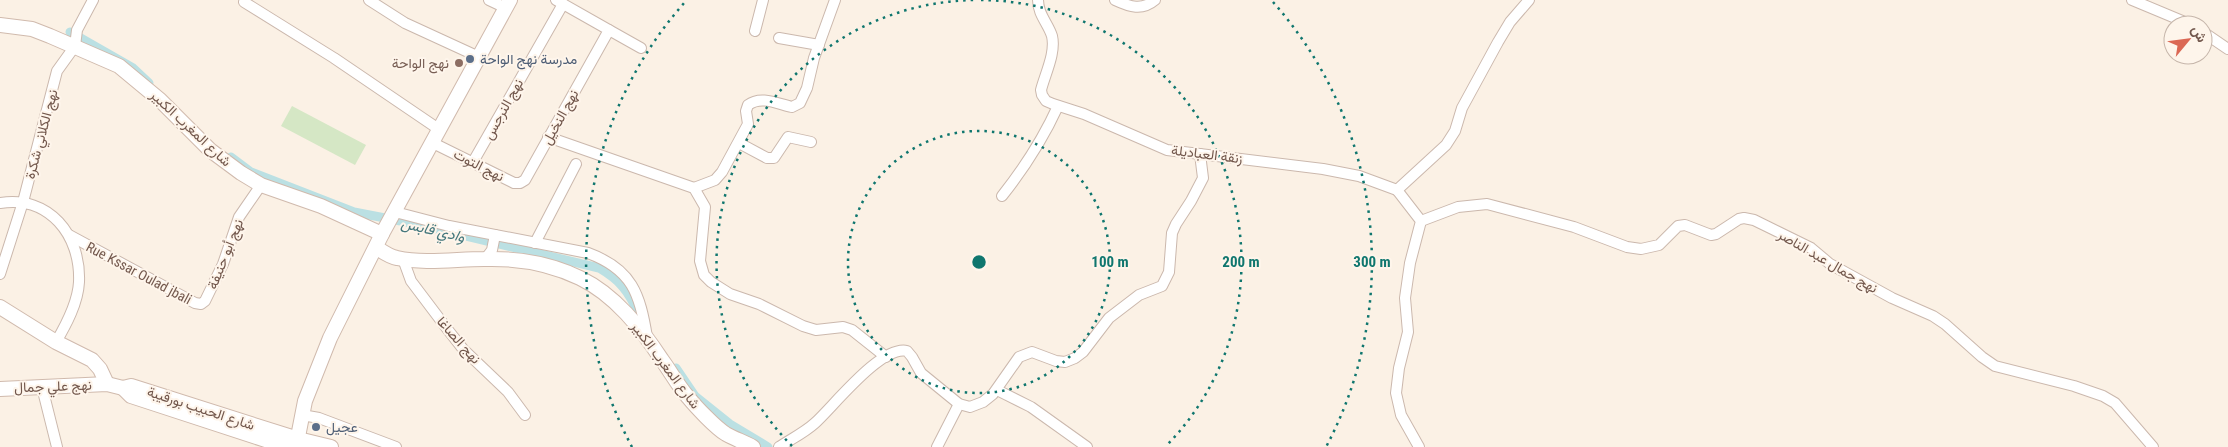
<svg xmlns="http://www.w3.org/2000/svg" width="2228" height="447" font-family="'Roboto Condensed',Vazirmatn,sans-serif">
<rect width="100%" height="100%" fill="#fbf1e5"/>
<!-- green -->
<path fill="#d5e7c5" d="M292,106l74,39 -11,20 -74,-39z"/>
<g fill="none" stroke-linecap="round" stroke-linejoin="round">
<!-- canal -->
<g stroke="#bbe0e3" stroke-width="9">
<path d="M70,32l63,36 16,15"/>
<path d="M231,157l20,15 103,40 62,12 183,44c22,13 29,23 40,46"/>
<path d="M676,368l19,28 35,28 38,23"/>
</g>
<!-- street casing -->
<g stroke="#cbb8ad" stroke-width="12">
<g id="street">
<path d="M369,0l36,23 74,34"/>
<path d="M489,0l17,8"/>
<path d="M1038,0c0,15 10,23 14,36 4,17 -7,38 -11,54l1,5 4,6 7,3 31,10 83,36 156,19 36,7 38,14"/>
<path d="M1115,0c15,7 27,11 40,0"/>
<path d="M2132,0l60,25"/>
<path d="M244,2l90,56 106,72"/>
<path d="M609,30l32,18"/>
<path d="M755,31l8,-31"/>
<path d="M2203,32l25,17"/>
<path d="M779,38l40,7"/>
<path d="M548,137l146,51 11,19 -5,54 4,14 7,7 19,12 29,10 44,22 13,4 27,-3 9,3 34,27"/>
<path d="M433,143l81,40h6l5,-3 84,-150 -53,-30"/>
<path d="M739,143l28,15h7l14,-21 23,5"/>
<path d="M473,162l90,-158"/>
<path d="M694,188l21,-8 7,-8 26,-48 -2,-13 2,-6c13,-10 30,-1 44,2l8,-4 7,-15 7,-30 21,-58"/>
<path d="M1002,196c23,-29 41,-57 56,-90"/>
<path d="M0,203c49,-8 81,32 79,79 -1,21 -13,43 -23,60"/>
<path d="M395,212l54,14 139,27c44,16 52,41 59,84"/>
<path d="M1421,221l37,-14 29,-3 87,23 53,20 14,2 18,-4 19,-19 7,-1 26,10 5,-1 23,-15 5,-1 10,2 57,28 19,16 62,34 41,18 12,8 37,33 13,9 79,20 29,10 12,7 38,44"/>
<path d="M69,235l126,68 6,1 4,-3 18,-37 16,-47 22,-32"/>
<path d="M535,243l41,-79"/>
<path d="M486,258l6,-8 3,-15"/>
<path d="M403,259l8,22 37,49 15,19 45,43 17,23"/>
<path d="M0,274l23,-72 34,-131 18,-25 2,-16 16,-30"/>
<path d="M42,387l15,60"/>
<path d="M997,390l34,17 56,40"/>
<path d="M302,415l17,3 77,29"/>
<path d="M779,447c12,-8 25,-14 36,-24 18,-16 66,-78 92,-72l5,6 9,16 38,31 11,3 13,-5 10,-8 26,-37 13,-5 24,9 9,1 10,-4 8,-6 26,-34 30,-23 23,-9 7,-14 3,-39 4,-9 15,-23 12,-23 -3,-24"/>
<path d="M937,447l22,-43"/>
<path d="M1419,447l-18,-32 -5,-22 3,-25 9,-36 -3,-34 5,-35 11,-42 -24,-31 49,-45 9,-14 7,-23 36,-66 12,-20 19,-22"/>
</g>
</g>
<!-- secondary casing -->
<g stroke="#d0baad" stroke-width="16">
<g id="secondary">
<path d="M0,25l32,4 18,7 69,30 41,34 50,50 31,23 20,12 60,21 61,28"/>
<path d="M377,248c6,4 13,9 20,10 28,6 59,1 87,1 32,-1 67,5 96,19 35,17 61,50 82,82 9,12 16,26 26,37 8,10 28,31 38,37 9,5 18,8 27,13"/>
<path d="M0,307l56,35 36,18 8,9 7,15"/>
<path d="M123,388l8,8 156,51"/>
<path d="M0,389l107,-5 16,4 8,-2 167,53 33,8"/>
<path d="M296,447l9,-46 25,-63 52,-104 128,-234"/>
</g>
</g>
<!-- street -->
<use href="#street" stroke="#fff" stroke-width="10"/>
<!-- secondary -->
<use href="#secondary" stroke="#fff" stroke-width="14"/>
</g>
<!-- distance rings -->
<g fill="none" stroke="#0f766e" stroke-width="2.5" stroke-dasharray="2.5 5">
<circle cx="979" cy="262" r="131"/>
<path d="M792 446A262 262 0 0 1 977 0M981 0A262 262 0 0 1 1166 446"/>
<path d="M632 447A393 393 0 0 1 685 2M1273 2A393 393 0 0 1 1326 447"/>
</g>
<!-- markers -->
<g fill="#5c6f8a" stroke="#fef5eb" stroke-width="2">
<circle cx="470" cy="59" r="5"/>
<circle cx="316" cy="427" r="5"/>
</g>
<circle fill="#8d6e63" stroke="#fef5eb" stroke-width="2" cx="459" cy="63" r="5"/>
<g text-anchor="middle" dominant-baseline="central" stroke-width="4" stroke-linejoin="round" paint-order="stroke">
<!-- service labels -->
<g font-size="14" fill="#4e5e75" stroke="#fef5eb" text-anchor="start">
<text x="480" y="59">مدرسة نهج الواحة</text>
<text x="326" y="427">عجيل</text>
</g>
<!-- education labels -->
<g font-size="14" fill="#785e54" stroke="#fef5eb" text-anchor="end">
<text x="449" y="63">نهج الواحة</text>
</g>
<!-- street labels -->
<g font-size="14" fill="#72574c" stroke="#fef5eb">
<text transform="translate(503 109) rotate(-61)">نهج النرجس</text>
<text transform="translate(560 117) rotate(-61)">نهج النخيل</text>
<text transform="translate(191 128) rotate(43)">شارع المغرب الكبير</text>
<text transform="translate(41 134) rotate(-75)">نهج الكلاني شكرة</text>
<text transform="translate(1207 154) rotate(7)">زنقة العباديلة</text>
<text transform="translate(479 165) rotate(27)">نهج التوت</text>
<text transform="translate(225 254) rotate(-68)">نهج أبو حنيفة</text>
<text transform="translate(1828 261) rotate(30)">نهج جمال عبد الناصر</text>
<text transform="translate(139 273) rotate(28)">Rue Kssar Oulad jbali</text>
<text transform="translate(459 340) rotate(48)">نهج الصاغا</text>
<text transform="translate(666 365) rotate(53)">شارع المغرب الكبير</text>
<text transform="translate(53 386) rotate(-2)">نهج علي جمال</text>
<text transform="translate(201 408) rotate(18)">شارع الحبيب بورقيبة</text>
</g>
<!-- water labels -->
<g font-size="15" font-style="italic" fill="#44777c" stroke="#fef5eb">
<text transform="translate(433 230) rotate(13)">وادي قابس</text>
</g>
</g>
<circle cx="979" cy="262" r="8" fill="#0f766e" stroke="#fef5eb" stroke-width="2.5"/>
<g font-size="15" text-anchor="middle" font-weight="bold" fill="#0f766e" stroke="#fef5eb" stroke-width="4" stroke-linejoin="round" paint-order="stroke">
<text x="1110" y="267">100 m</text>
<text x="1241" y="267">200 m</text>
<text x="1372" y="267">300 m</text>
</g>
<!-- north arrow -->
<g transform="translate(2188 40) rotate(61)"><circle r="24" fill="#fef5eb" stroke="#c6b6ab"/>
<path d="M0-4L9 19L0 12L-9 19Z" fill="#db6854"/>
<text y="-8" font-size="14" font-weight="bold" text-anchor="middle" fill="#72574c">ش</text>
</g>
</svg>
